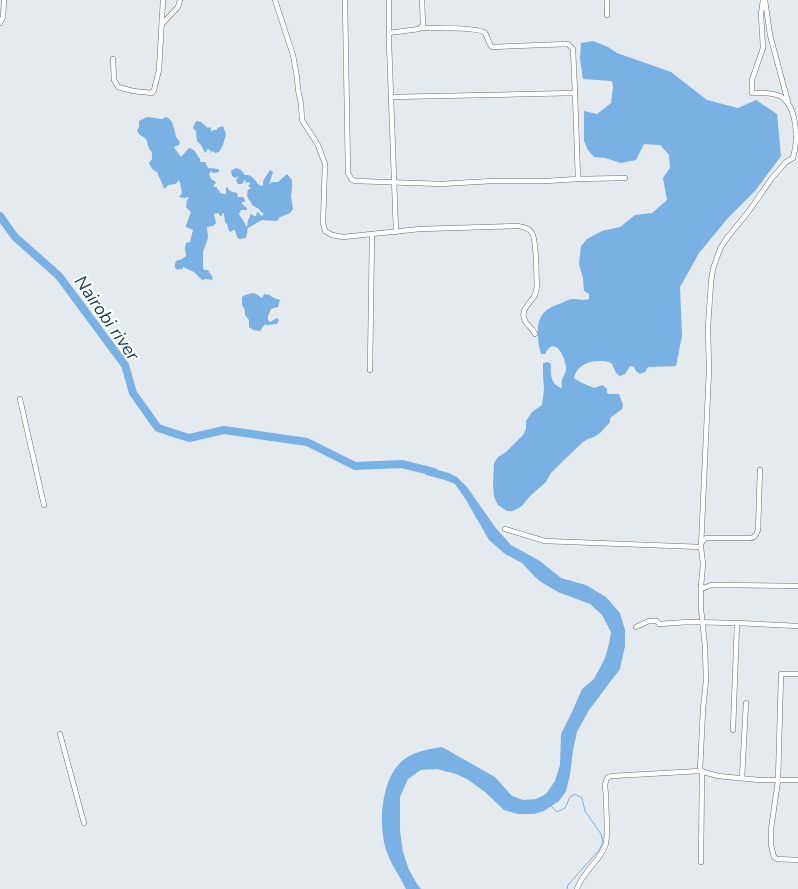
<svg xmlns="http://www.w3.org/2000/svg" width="798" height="889" font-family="'Nunito Sans',sans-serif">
<rect width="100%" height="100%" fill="#e5eaee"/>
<!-- water -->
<g fill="#79b1e4">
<path d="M593,41l15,6 9,6 54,19 36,28 31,8 18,-8 21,14 4,42 -26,35 -27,27 -29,35 -19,34 2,49 -6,30 -28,1 -3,5 -5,2 -4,-3 -2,-4 -4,-1 -5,8 -5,2c-6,-3 -5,-8 -9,-13 -4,-2 -8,-2 -12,-2 -12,0 -22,5 -25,17 5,4 13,7 20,10l9,-3 4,4v4l2,1h10l4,11 -1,4 -12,9v4l-10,11 -6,4 -6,2 -5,3 -19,18 -13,13 -5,9 -16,14 -8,10 -9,5h-6l-9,-6 -4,-8 -1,-13 1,-21 4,-6 8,-5 17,-17 3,-6v-8l6,-9 10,-7 2,-16 -1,-13v-13l5,-1 3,2c-1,10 0,22 11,24 0,-3 -1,-5 0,-8 1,-4 4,-6 4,-11 0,-12 -12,-35 -21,-15h-4c-2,-6 -3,-13 -3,-20 -1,-18 7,-26 24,-31 3,-2 8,-4 11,-4 7,0 9,2 16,0v-5l-5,-3 -1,-13 -4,-14 2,-18 6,-7 15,-8 18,-4 15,-12 17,-2 15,-13 -4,-22 7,-10 -1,-13 -9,-10 -16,-1 -8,16 -15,3 -16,-5 -11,-1 -6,-7 -4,-9v-30l13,3 14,-11 2,-16 -1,-6 -29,-2 -3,-20 1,-16z"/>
<path d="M147,117l15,2 4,-2c11,5 6,18 14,25l-1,3 -5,2 7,10 8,-9c6,1 7,5 10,10h1v4h5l3,6 11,1v3l-6,1 -2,-2 -2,3 2,5 5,3 -3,5h4v2l2,1 1,3 4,1h2v-6l1,-1 3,4 7,2 1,4h5l2,3v2h-3v2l5,4v2h-6l-2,4 8,13 1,-7 3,-6 3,2h2l1,-4 2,1 2,3 3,-2 -4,-3 -1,-2 -7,-4c-1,-4 -5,-6 -5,-11l1,-2 -1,-1 4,-3 -3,-2 2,-2 -1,-2 -4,1 1,-2 -1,-1 -3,4h-4l-2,-4 3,-4 -4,2 -3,-2 -1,-5 5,-3 5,2 4,5c8,-1 9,5 14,10l4,1v-5l7,-11 3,2 -4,13 3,-3h6l9,-8 5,6v7l-1,9 2,13 -3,4 -10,4 -3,4 -15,-1 -14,8 -2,10 -7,1 -2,-2 -2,-7h-2l-2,2 -2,-1 -2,-7 -2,-2 -1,-9 -2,1 -1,3 -3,-4 -4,1 2,9 -3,3 -6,1 1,11 -5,14v16l1,2h4l5,8 -1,2 -6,-1 -4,1 -8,-8 -11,-5 -1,1h1l-2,2 -1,-2 -2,2 -3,-2v-4l1,-3 6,-2 4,-3 -1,-8 1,-5 4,-1 3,-12 -7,-3v-2l1,-2 4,-11 -5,-5 1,-7 2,-2 -2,-1 -2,1 -6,-1 3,-4 -2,-11 -1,-1 -2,-1 1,2 -3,2 -7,1 -3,4 -1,-1 -7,-16c-4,-2 -6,-4 -8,-9l3,-4v-7c-5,-4 -3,-9 -7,-14 -4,-3 -6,-2 -8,-8l2,-3v-6z"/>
<path d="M196,121l5,1 7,6 2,-1 1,1v4l2,-2h4v-2l6,-2 3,8 -3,11 -4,7 -4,1 -2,-2 -3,2 1,-2 -3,-2 -3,4 -4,-8 -4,-4 -1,-10 -3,-3z"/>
<path d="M253,293l3,1 6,4 2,-4 6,1 2,2 8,3 -2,7 -7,2 -3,7v4l2,2 7,-4 2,2 -2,4 -10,1 -2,-1 -5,7 -7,-1 -4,-3v-7l-4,-5v-5l-3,-5v-8l3,-2z"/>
<path d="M426,467l23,6 8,4 10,10 28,40 16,18 29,16 21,17 25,7 20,12 14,16 5,17v16l-5,23 -31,41 -12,22 -4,18 -3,25 -4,16 -7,10 -15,10 -10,3h-16l-14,-4 -19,-18 -18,-13 -11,-5 -19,-5 -16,1 -13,9 -8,18v34l3,21 6,18 8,14 4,5h-15c-5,-11 -14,-23 -18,-34 -11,-26 -8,-80 18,-97 11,-7 23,-9 36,-11l53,30 17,19 11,4 13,-1 10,-5 9,-13 5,-16 1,-31 11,-22 10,-23 12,-10 11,-21 4,-14 2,-12 -9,-17 -12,-11 -32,-12 -17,-10 -7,-6 -12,-13 -17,-9 -16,-14 -23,-40 -11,-16 -10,-4 -19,-5z"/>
</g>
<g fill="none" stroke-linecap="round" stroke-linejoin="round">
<!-- stream -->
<path stroke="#79b1e4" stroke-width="1" d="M550,805l7,7 8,-4 5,-11 5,-3 7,4 3,13 16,23 2,8 -4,8 -31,35 -1,4"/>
<!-- river -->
<path stroke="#79b1e4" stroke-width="8" d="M0,216l15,21 44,39 66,89 8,28 25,35 31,10 35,-8 83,12 48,24 47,-2 32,8"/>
<!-- minor casing -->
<g stroke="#696e72" stroke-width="5.5">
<g id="minor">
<path d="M275,0l18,55 4,22 1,13 3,13 1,17 16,25 7,19 -2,59 2,8 7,4 11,2 77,-8 98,-3c5,1 11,2 14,7 5,7 4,43 5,54 -1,3 -1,5 -2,8 -4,8 -16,15 -10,26 3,5 8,8 10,13"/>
<path d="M345,0l3,173 4,7 4,1 85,3 51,-3h54l32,-2 47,-1"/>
<path d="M389,0v42l7,190"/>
<path d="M607,0v15"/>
<path d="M763,0l-2,14 2,34 -11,32v13c9,0 19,-1 28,3 18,10 18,45 13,62l-7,4 -14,16 -23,33 -22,27 -7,11 -7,20 -2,13 -3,45 1,43 -8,177 2,17 -2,22 3,2 7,-3 87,1"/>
<path d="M765,0l5,35 18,67"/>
<path d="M0,23l3,-6 1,-17"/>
<path d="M162,24l16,-17 2,-7"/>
<path d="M421,28c10,0 59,-1 64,5 3,4 3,10 7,14l76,-3 5,5 2,44"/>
<path d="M389,33l30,-4 4,-4 -1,-25"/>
<path d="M113,59l1,21 4,7 15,4 19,2 2,-3 5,-20 4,-70"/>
<path d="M391,97l184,-4 3,86"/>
<path d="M370,370l2,-136"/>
<path d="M20,399l24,106"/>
<path d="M505,529l40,12 156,6"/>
<path d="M702,542l4,-4h43c6,0 7,-3 9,-8l2,-60"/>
<path d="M636,627l13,-6h8l2,3 29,-2 49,1"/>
<path d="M798,674h-17v2l-3,105 -7,48v16l3,12 3,2 21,1"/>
<path d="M733,730l4,-107 61,3"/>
<path d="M60,734l24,89"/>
<path d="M700,771l3,-62 3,-28 -1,-35 -4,-37v-23"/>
<path d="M742,778l4,-75"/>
<path d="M701,862l1,-91"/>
<path d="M577,889c5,-17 26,-31 29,-46 2,-13 0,-33 0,-47 0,-4 -2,-11 0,-15 1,-4 2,-4 6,-5l88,-5 18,5 41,4h39"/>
</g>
</g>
<!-- minor -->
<use href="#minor" stroke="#fff" stroke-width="4.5"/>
</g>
<g text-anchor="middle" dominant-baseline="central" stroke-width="4.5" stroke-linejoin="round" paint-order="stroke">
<!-- water labels -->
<g font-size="18" font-style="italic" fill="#153e61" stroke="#fff">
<text transform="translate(107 318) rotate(55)">Nairobi river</text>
</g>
</g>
</svg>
